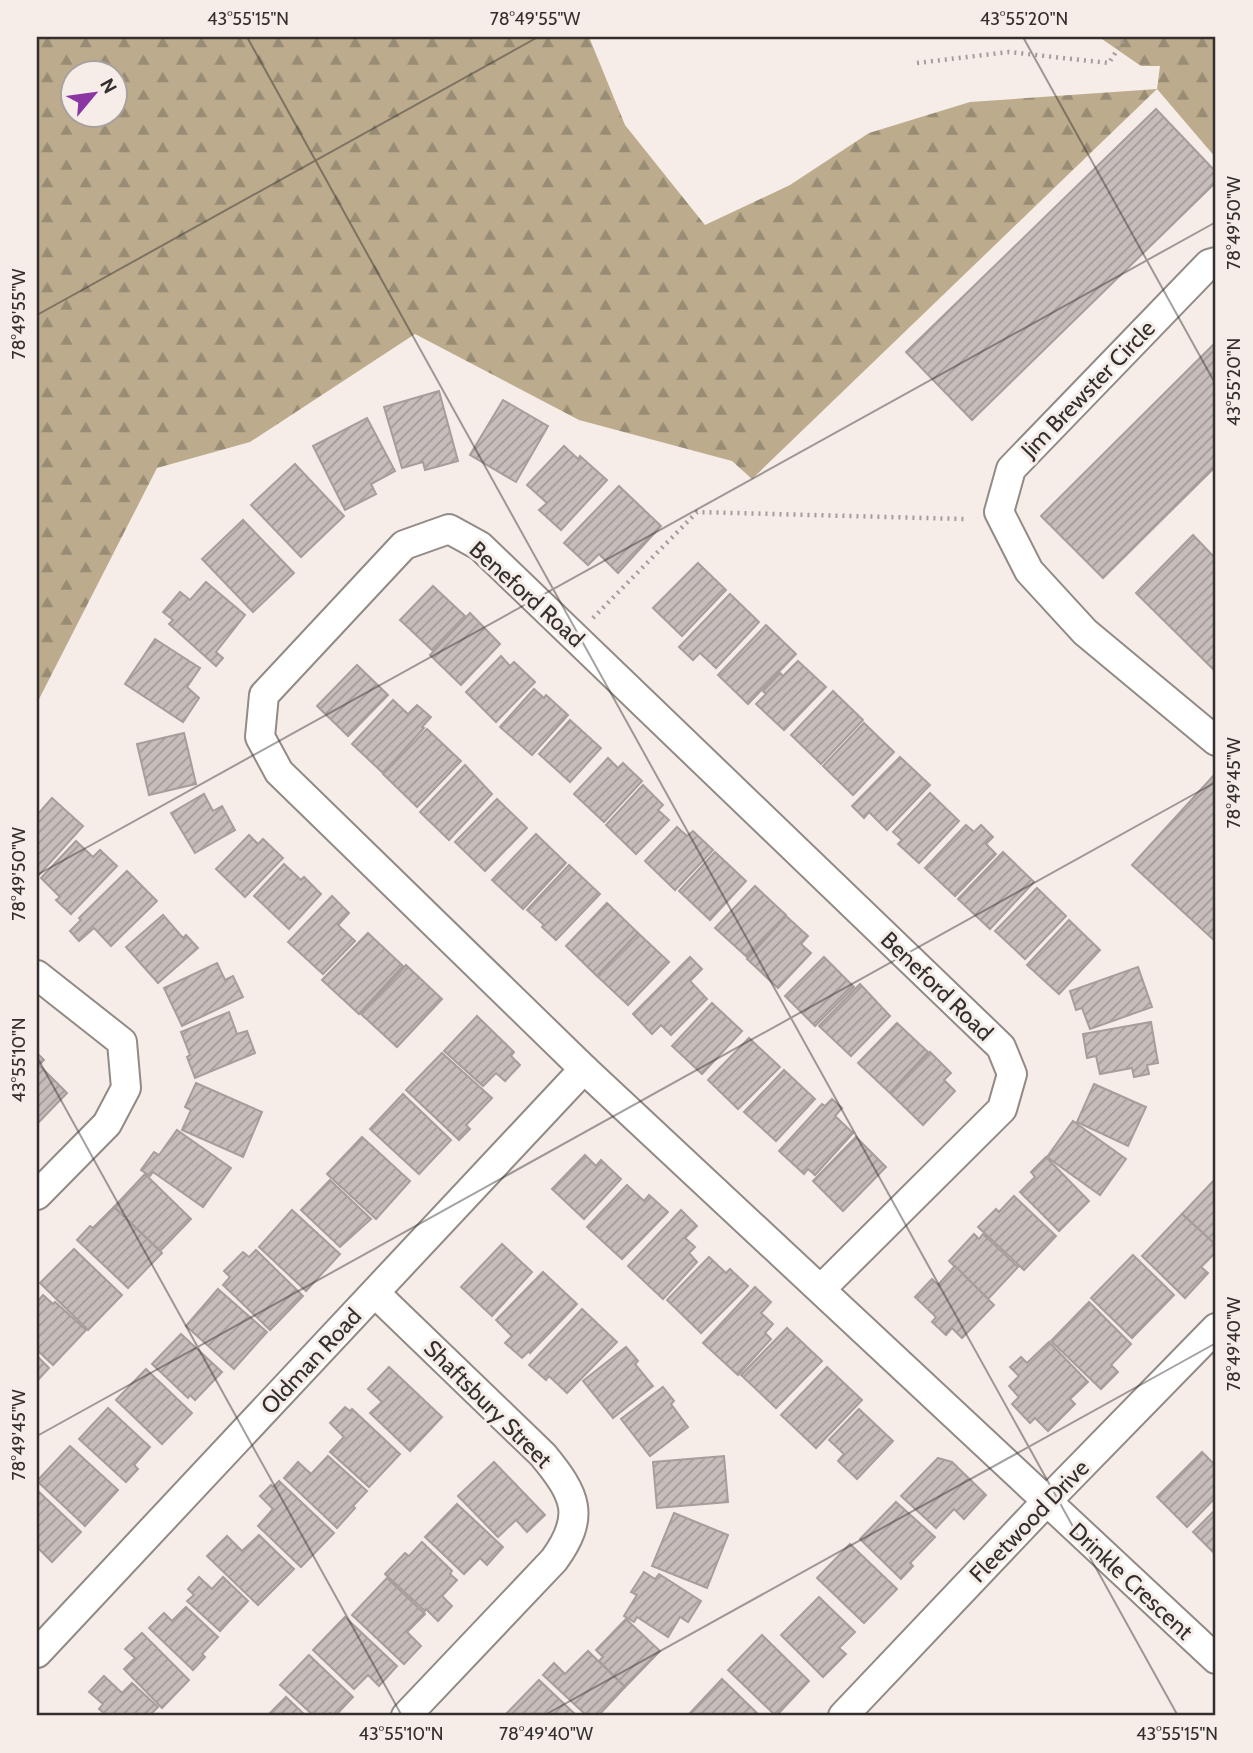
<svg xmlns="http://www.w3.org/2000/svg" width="1253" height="1753" font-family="Cabin,sans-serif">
<defs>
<pattern id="forest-firs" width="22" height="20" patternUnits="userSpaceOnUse" patternTransform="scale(1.75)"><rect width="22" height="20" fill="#bcac8d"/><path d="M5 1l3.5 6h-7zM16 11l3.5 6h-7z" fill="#998c74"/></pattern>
<pattern id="building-hatch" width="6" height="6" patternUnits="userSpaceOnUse" patternTransform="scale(1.75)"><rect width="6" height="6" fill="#c7bdbb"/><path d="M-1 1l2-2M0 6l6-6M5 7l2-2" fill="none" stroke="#a29a98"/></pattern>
</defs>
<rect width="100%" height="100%" fill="#f6ede8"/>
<!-- forest -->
<path fill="url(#forest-firs)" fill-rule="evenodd" d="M37,37h552l36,88 80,100 85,-40 79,-52 101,-31 187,-13 3,-23h-19l-42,-29h117v121l-59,-69 -405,390 -20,-18 -153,-41 -164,-86 -165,108 -93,26 -120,235zM74,74h42v42h-42z"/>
<!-- building -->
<g fill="url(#building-hatch)" stroke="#a79d9b" stroke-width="2">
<path d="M1156,109l60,63v10l-244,238 -66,-68z"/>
<path d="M1216,342v124l-113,112 -62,-62z"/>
<path d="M439,391l19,70 -33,9 -2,-8 -21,6 -18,-61z"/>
<path d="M503,400l45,26 -32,56 -46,-27z"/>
<path d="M367,418l28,53 -24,13 5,10 -31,16 -32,-64z"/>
<path d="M564,446l14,13 2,-3 27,24 -46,50 -22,-20 8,-7 -20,-18z"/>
<path d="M295,464l49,52 -43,41 -50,-52z"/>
<path d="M619,486l42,40 -43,47 -19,-19 -11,11 -24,-22z"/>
<path d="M243,520l51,53 -41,39 -51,-53z"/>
<path d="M1193,535l23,24v113l-80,-79z"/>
<path d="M698,563l28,27 -44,46 -29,-28z"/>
<path d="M206,582l39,33 -29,37 7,6 -7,8 -47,-42 4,-4 -10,-8 17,-20 10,8z"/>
<path d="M433,586l32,30 -33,34 -32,-30z"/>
<path d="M730,594l29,28 -43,46 -16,-15 -7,7 -14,-13z"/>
<path d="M470,613l30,31 -39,41 -31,-30z"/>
<path d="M766,625l30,29 -48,50 -30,-29z"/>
<path d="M155,639l45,29 -13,19 12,11 -16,24 -58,-38z"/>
<path d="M501,656l9,10 4,-4 21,20 -39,40 -30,-30z"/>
<path d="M798,661l28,26 -42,43 -28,-26 10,-10 -3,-3 17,-18 3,3z"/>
<path d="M357,665l31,30 -40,41 -31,-30z"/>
<path d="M534,689l10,9 2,-3 22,20 -36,40 -32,-28z"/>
<path d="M833,691l30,29 -42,44 -30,-29z"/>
<path d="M393,700l15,14 9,-9 14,12 -9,10 2,1 -41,45 -31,-29z"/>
<path d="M570,720l31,28 -31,34 -31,-28z"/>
<path d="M864,723l30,29 -41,43 -30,-29z"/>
<path d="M427,729l34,32 -44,46 -34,-33z"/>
<path d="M184,733l12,51 -47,11 -12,-51z"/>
<path d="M900,757l30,28 -43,45 -18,-18 -5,6 -12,-12z"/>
<path d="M608,758l10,10 5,-5 19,18 -38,41 -30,-28z"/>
<path d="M465,765l27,29 -43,46 -29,-28z"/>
<path d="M1215,774l1,1v167l-84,-77z"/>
<path d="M643,785l20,20 -5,5 11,10 -33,34 -30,-29z"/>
<path d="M930,793l29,28 -40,42 -21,-19 4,-4 -9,-8z"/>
<path d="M204,794l9,17 9,-5 13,24 -40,23 -24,-40z"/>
<path d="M52,798l31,28 -45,50 -1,-61z"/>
<path d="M497,799l30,29 -42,43 -30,-29z"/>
<path d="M966,825l8,7 7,-7 12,12 -7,7 10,10 -41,42 -30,-28z"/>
<path d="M677,827l10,9 6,-5 20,19 -38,40 -30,-29z"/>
<path d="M536,834l30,29 -43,46 -31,-29z"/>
<path d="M249,835l9,9 5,-5 20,19 -38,39 -29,-28z"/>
<path d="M76,841l17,16 7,-7 17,16 -46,48 -15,-14 4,-3 -19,-19z"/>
<path d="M715,852l31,29 -36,39 -31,-29z"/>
<path d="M1003,852l31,30 -44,47 -32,-30z"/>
<path d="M284,864l17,16 3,-3 17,17 -32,35 -35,-33z"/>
<path d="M569,865l31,29 -44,46 -14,-13 2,-2 -17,-15z"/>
<path d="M127,871l30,30 -46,45 -17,-18 -15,13 -9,-10 11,-11 -2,-2z"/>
<path d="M755,886l31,29 -39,42 -32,-29z"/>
<path d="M1037,888l29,28 -41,43 -30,-28z"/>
<path d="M332,896l17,17 -11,12 17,16 -32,33 -35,-32z"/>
<path d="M607,903l31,30 -41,43 -31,-30z"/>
<path d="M163,915l20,23 3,-3 12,13 -40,35 -32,-36z"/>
<path d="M786,916l22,20 -7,8 10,9 -33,35 -31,-29z"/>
<path d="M1069,920l31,30 -41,44 -32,-29z"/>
<path d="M368,933l35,33 -44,48 -37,-34z"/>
<path d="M638,933l31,29 -41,43 -31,-29z"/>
<path d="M690,957l12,12 -12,12 17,18 -36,36 -10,-10 -9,9 -19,-20z"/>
<path d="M824,957l30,30 -39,39 -30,-30z"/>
<path d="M217,963l8,17 8,-4 10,21 -61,29 -18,-38z"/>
<path d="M406,965l36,34 -45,48 -36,-33z"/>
<path d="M1138,967l14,40 -62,22 -8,-21 -6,2 -6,-19z"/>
<path d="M860,984l30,32 -39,40 -32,-30z"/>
<path d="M712,1003l30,28 -40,43 -30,-28z"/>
<path d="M229,1012l8,22 10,-3 8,22 -60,25 -8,-21 3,-2 -9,-23z"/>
<path d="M477,1016l37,36 -3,4 9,9 -15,16 -9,-8 -13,13 -39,-35z"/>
<path d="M1151,1022l7,41 -11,2 2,9 -15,3 -2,-9 -32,6 -4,-18 -9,2 -4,-24z"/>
<path d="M897,1023l31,29 -38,41 -32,-30z"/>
<path d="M749,1038l31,29 -42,42 -30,-29z"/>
<path d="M930,1052l21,21 -7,7 11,11 -32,34 -32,-31z"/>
<path d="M37,1053l7,7 -5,5 28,28 -30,31z"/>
<path d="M442,1053l50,45 -26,27 4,4 -11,11 -53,-50z"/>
<path d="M784,1070l31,29 -39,42 -32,-29z"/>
<path d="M196,1083l66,29 -19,45 -61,-27 9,-20 -6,-3z"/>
<path d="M1094,1084l52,23 -18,39 -51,-24z"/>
<path d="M403,1094l48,46 -32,34 -49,-45z"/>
<path d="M832,1099l10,9 -7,8 18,17 -38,42 -7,-6 -4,5 -25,-23 43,-47 3,2z"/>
<path d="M1073,1121l53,38 -26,36 -53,-38z"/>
<path d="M177,1130l54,38 -28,39 -50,-35 -3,4 -9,-6 13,-18 5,3z"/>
<path d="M362,1137l48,44 -34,38 -49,-45z"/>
<path d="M856,1137l30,30 -43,44 -30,-30z"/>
<path d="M585,1155l11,11 5,-6 20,19 -37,40 -32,-30z"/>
<path d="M1046,1157l43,44 -30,30 -39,-39 15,-15 -4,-5z"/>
<path d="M145,1174l46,45 -31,32 -46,-44z"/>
<path d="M1216,1178v67l-34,-31z"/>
<path d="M330,1180l41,39 -31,28 -39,-37z"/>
<path d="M627,1185l17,16 5,-6 19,17 -46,47 -35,-32z"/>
<path d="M1014,1196l42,40 -32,34 -46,-43 18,-18 3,3z"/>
<path d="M114,1207l48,46 -34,35 -51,-48 13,-14 3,2z"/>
<path d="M292,1210l48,44 -34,37 -47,-44z"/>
<path d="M681,1210l16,16 -12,12 10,9 -6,6 8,9 -34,37 -35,-33z"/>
<path d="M1182,1214l34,31v7l-15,15 7,6 -23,25 -43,-42z"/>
<path d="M974,1234l5,5 4,-5 35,33 -30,32 -39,-38z"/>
<path d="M502,1244l30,28 -40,44 -31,-29z"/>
<path d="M74,1249l48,46 -34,35 -48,-47z"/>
<path d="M256,1250l47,46 -33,34 -47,-45 7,-8 -6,-6 19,-19 6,5z"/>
<path d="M1133,1255l41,40 -42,43 -41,-40z"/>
<path d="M709,1257l17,16 4,-4 18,17 -47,47 -34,-33z"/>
<path d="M955,1266l39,39 -32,33 -10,-10 -6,7 -14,-13 4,-5 -21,-20 17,-18 6,6z"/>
<path d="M543,1272l34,32 -47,49 -1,-2 -7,7 -17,-15 7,-7 -16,-16z"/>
<path d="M755,1287l16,15 -10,11 12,11 -8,9 6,6 -33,36 -35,-32z"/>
<path d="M218,1289l49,43 -33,37 -48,-43z"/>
<path d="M43,1295l10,9 2,-2 31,28 -33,35 -16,-15v-48z"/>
<path d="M1089,1302l42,42 -20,21 7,7 -17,17 -50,-48z"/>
<path d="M582,1309l35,33 -50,51 -18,-17 -3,4 -17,-15z"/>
<path d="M787,1328l35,33 -46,47 -35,-33z"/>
<path d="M181,1334l41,38 -27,28 -5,-5 -2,3 -36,-34z"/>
<path d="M1049,1342l39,40 -18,17 5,5 -27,27 -13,-13 -5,5 -18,-19 7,-7 -10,-11 10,-10 -9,-9 11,-10 6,6z"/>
<path d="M626,1347l12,14 -3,3 18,22 -40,32 -30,-37z"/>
<path d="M37,1356l12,12 -12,13z"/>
<path d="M389,1367l53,50 -32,34 -40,-38 12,-11 -14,-13z"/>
<path d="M827,1367l35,33 -46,48 -35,-33z"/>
<path d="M146,1369l46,44 -30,31 -46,-44z"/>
<path d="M663,1387l11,14 -3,3 17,23 -38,29 -29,-37z"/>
<path d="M345,1407l5,4 2,-2 48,45 -31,33 -39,-35 14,-15 -14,-14z"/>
<path d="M108,1408l42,39 -16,18 4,4 -12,13 -47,-43z"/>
<path d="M859,1409l34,32 -36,38 -19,-18 6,-7 -15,-14z"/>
<path d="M70,1446l48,44 -33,36 -48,-45z"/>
<path d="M1202,1452l14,14v31l-29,30 -30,-30z"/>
<path d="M328,1456l39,35 -14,15 2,2 -18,20 -53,-50 14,-16 13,12z"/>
<path d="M724,1456l4,46 -71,6 -4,-46z"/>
<path d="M938,1458l14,4 34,33 -22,24 -10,-10 -18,19 -35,-32z"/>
<path d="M494,1462l51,53 -18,17 -11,-12 -18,17 -40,-41z"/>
<path d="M279,1481l55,52 -33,34 -43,-41 15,-17 -13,-13 11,-11 2,2z"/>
<path d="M37,1490l44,42 -29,30 -15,-15z"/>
<path d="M896,1502l39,35 -25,26 3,3 -12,13 -41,-40z"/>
<path d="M457,1504l46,43 -16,18 -7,-7 -16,16 -39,-37z"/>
<path d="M1216,1509v46l-23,-23z"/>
<path d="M674,1513l54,22 -21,53 -55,-22z"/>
<path d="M259,1535l35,34 -36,36 -51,-49 20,-20 15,15z"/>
<path d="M422,1542l30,29 -2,3 7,6 -15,16 10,10 -14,15 -12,-12 -1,2 -40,-37 20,-21 4,3z"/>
<path d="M850,1544l47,45 -33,34 -47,-45z"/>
<path d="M644,1572l11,7 4,-5 42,27 -13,21 -8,-5 -12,20 -31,-20 -3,5 -10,-6 13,-21 -6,-3z"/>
<path d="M199,1577l13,12 11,-12 25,24 -28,30 -33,-30 7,-6 -6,-6z"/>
<path d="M387,1578l38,36 -18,18 14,14 -17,18 -52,-49z"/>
<path d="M819,1597l36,35 -16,16 7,6 -23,23 -42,-42z"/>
<path d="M186,1607l32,30 -16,17 3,3 -12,13 -44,-42 15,-15 8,8z"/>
<path d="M345,1617l52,49 -18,20 -11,-11 -14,14 -41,-39z"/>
<path d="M626,1619l34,32 -35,36 -26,-26 4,-4 -7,-7z"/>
<path d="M142,1633l47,47 -27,28 -38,-39 11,-11 -10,-9z"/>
<path d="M762,1635l47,46 -33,35 -48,-46z"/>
<path d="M588,1651l37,36 -27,29h-11l-44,-41 11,-12 11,11z"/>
<path d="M309,1655l44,42 -18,19 -5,-3 -4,3h-12l-34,-31z"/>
<path d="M104,1676l18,17 10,-10 26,24 -9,9h-42l-8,-7 4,-5 -14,-12z"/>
<path d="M722,1679l38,37h-68l-3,-2z"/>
<path d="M539,1680l38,36h-73z"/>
<path d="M286,1697l20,19h-39z"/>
</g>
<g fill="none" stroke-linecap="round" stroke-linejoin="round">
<!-- street casing -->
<g stroke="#928a85" stroke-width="32">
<g id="street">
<path d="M1216,262l-7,2 -198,205 -12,43 30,59 56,61 131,109"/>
<path d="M37,975l85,67 4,46 -19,36 -70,71"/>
<path d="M821,1289l181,-180 10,-35 -11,-27 -521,-501 -31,-17 -45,16 -140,150 -4,42 19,35 305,297 632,590"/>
<path d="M375,1293l168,162c33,40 43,61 11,105l-148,156"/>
<path d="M37,1653l547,-584"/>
<path d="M843,1716l203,-214 170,-174"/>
</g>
</g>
<!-- path -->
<g stroke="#a49d9a" stroke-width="4.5" stroke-dasharray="2 5" stroke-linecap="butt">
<path d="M917,63l92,-11 100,11 16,-26"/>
<path d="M593,618l104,-106 267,7"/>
</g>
<!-- street -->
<use href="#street" stroke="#fff" stroke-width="28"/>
</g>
<!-- ticks -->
<path fill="none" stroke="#332f2e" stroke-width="2" stroke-opacity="0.45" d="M247,37l931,1679M1023,37l193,348M37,315l501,-278M37,875l1179,-653M37,1057l365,659M37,1436l1179,-654M543,1716l673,-373"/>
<g text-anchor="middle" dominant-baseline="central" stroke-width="6" stroke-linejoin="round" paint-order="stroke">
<!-- street labels -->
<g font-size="23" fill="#332f2e" stroke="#f6ede8">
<text transform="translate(1088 389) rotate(-46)">Jim Brewster Circle</text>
<text transform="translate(527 594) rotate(42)">Beneford Road</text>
<text transform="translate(937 986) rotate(44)">Beneford Road</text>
<text transform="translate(311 1361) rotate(-47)">Oldman Road</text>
<text transform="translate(488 1404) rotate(45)">Shaftsbury Street</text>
<text transform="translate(1029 1521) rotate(-46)">Fleetwood Drive</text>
<text transform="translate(1131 1581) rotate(43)">Drinkle Crescent</text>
</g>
</g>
<!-- border -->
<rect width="1253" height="1753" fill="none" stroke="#f6ede8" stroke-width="77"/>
<!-- north arrow -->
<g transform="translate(94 94) rotate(61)"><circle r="33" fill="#f6ede8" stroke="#a8a19e" stroke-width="2"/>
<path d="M0-5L12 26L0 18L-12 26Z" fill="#8b36a3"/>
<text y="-10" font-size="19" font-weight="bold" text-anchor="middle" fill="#332f2e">N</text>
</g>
<rect x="38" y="38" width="1176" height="1676" fill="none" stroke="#332f2e" stroke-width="2.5"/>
<g font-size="18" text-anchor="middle" fill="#332f2e">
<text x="248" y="25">43°55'15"N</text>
<text x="535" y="25">78°49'55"W</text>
<text x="1024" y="25">43°55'20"N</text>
<text transform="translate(1234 223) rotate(-90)" y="6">78°49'50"W</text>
<text transform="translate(19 314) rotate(-90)" y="6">78°49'55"W</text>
<text transform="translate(1234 382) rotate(-90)" y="6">43°55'20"N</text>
<text transform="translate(1234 783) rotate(-90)" y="6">78°49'45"W</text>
<text transform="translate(19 874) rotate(-90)" y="6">78°49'50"W</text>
<text transform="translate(19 1060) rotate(-90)" y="6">43°55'10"N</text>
<text transform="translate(1234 1344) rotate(-90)" y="6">78°49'40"W</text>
<text transform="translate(19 1435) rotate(-90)" y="6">78°49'45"W</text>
<text x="401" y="1740">43°55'10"N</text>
<text x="546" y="1740">78°49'40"W</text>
<text x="1177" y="1740">43°55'15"N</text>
</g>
</svg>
